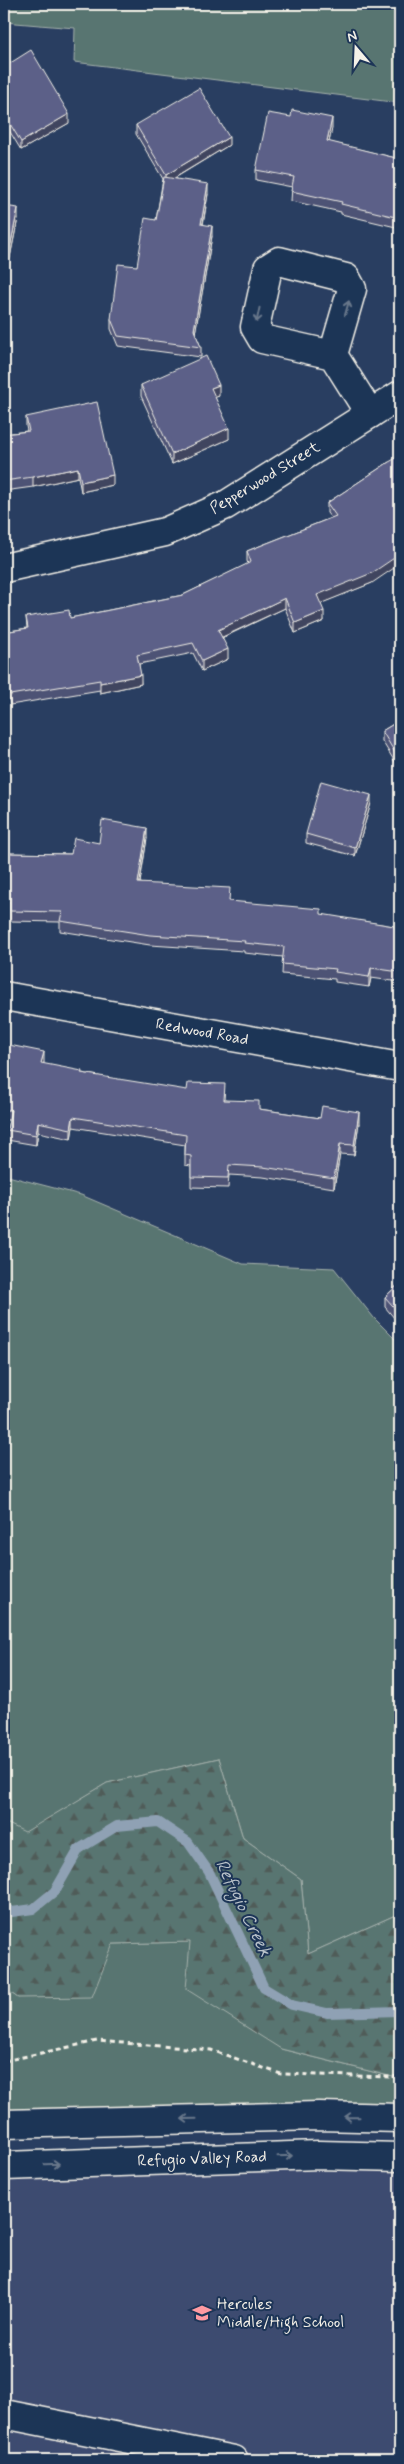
<svg xmlns="http://www.w3.org/2000/svg" width="404" height="2464" font-family="Mynerve,sans-serif">
<defs>
<pattern id="forest-firs" width="22" height="20" patternUnits="userSpaceOnUse" patternTransform="scale(1.25)"><rect width="22" height="20" fill="#587471"/><path d="M5 1l3.5 6h-7zM16 11l3.5 6h-7z" fill="#505c59"/></pattern>
</defs>
<rect width="100%" height="100%" fill="#293e61"/>
<filter id="ink" filterUnits="userSpaceOnUse"><feTurbulence type="fractalNoise" baseFrequency=".02" numOctaves="2"/><feDisplacementMap in="SourceGraphic" scale="10" xChannelSelector="R" yChannelSelector="G"/><feConvolveMatrix kernelMatrix="1 2 1 2 8 2 1 2 1" color-interpolation-filters="sRGB"/></filter>
<g filter="url(#ink)">
<!-- built -->
<path fill="#3c4b6f" d="M400,2157v303h-396v-294z"/>
<!-- grass -->
<g fill="#587471" stroke="#a6b2ac">
<path d="M4,4h396v99l-326,-41 1,-34 -71,-6z"/>
<path d="M4,1175l77,20 162,69 91,4 40,50 26,26v569l-92,41 -7,-75 -58,-41 -24,-80 -112,25 -82,50 -21,-11z"/>
<path d="M190,1942l91,107 112,28 7,-2v43l-396,6v-136l14,10 95,-54z"/>
</g>
<!-- forest -->
<path fill="url(#forest-firs)" stroke="#a6b2ac" d="M219,1758l24,80 58,41 7,75 92,-41v162l-7,2 -112,-28 -95,-60 4,-47 -77,2 -21,53 -74,1 -14,-10v-166l21,10 82,-49z"/>
<g fill="none" stroke-linecap="round" stroke-linejoin="round">
<!-- stream -->
<path stroke="#8fa1b4" stroke-width="10" d="M4,1907l8,5 21,-3 22,-18 24,-42 38,-23 41,-4 30,20 21,30 55,116 28,17 35,8 73,-2"/>
<!-- minor casing -->
<g stroke="#f4f1e8" stroke-width="31">
<g id="minor">
<path d="M333,355l19,-66 -6,-11 -67,-17 -11,7 -13,59 7,12 71,16 37,59"/>
<path d="M4,568l161,-36 61,-27 174,-110"/>
<path d="M4,996l396,71"/>
<path d="M4,2124l315,-8 81,2"/>
<path d="M4,2166l315,-11 81,2"/>
<path d="M4,2414l230,46"/>
</g>
</g>
<!-- path -->
<path stroke="#f4f1e8" stroke-width="3" stroke-dasharray="5 4" stroke-linecap="butt" d="M4,2061l93,-20 114,9 70,24 112,3 7,-2"/>
<!-- minor -->
<use href="#minor" stroke="#1d3557" stroke-width="28"/>
</g>
<!-- wall -->
<g fill="#4e5375" stroke="#f4f1e8">
<path d="M4,67l65,56 -48,27 -17,-28z"/>
<path d="M136,125l93,20 -54,33 33,16 -5,31 9,11 -17,97 6,14v10l-83,-11 -7,-17v-10l26,-53 19,-46 7,-41 -27,-45z"/>
<path d="M332,128l-3,14 71,17v69l-59,-14v-2l-50,-11 1,-14 -36,-7v-10z"/>
<path d="M4,206l14,12 -10,49 -4,-1z"/>
<path d="M141,385l78,11 -4,1 14,42 -57,25 -31,-68z"/>
<path d="M26,417l87,68 -32,7 -3,-15 -45,10 -29,4v-57l23,-3 -1,-5z"/>
<path d="M389,462l-17,121 -51,20 3,18 -29,12 -10,-25 -63,30 6,21 -26,12 -9,-18 -54,11 2,20 -41,9v-3l-90,15 -6,-36v-37l23,-4 -1,-11 44,1 113,-23 65,-31 -1,-3v-10l84,-33 -4,-5v-10z"/>
<path d="M400,720v50l-18,-29v-10z"/>
<path d="M371,803l-16,53 -49,-13v-9z"/>
<path d="M147,838l-7,45 90,18 170,26v55l-29,-4 -2,9 -34,-5v-3l-53,-5 1,-17 -39,-4v-2l-94,-6 -90,-14v-9l-50,-1v-19h-6v-49l67,1 28,-11z"/>
<path d="M4,1044l40,18 -1,2 39,9 143,27 34,9 61,9 39,5 -5,32 -14,-1 -6,34 -71,-11 -34,-2 -1,13 -37,-1v-21l-6,-1v-20l-112,-18 -2,12 -33,-7 -2,13 -29,-5v-10l2,-10h-5z"/>
<path d="M400,1283v42l-15,-18v-10z"/>
<path d="M400,1328v15l-2,-2v-11z"/>
</g>
<!-- shaded-wall -->
<g fill="#40445f" stroke="#f4f1e8">
<path d="M69,114v9l-48,27v-8z"/>
<path d="M332,118v10l-5,23v-10z"/>
<path d="M229,137v8l-63,38v-8z"/>
<path d="M7,169v10l-3,15v-10z"/>
<path d="M208,184v10l-7,40v-10z"/>
<path d="M18,208v10l-10,49v-10z"/>
<path d="M212,226v10l-18,104v-10z"/>
<path d="M219,385v11l-8,3v-11z"/>
<path d="M229,428v11l-57,25v-10z"/>
<path d="M78,468v9l-45,10v-10z"/>
<path d="M113,475v10l-32,7v-10z"/>
<path d="M400,554v10l-28,19 -55,22v-10z"/>
<path d="M285,598v10l-67,31v-9z"/>
<path d="M324,611v10l-29,12v-10z"/>
<path d="M228,649v10l-26,12v-10z"/>
<path d="M141,675v9l-41,9v-10z"/>
<path d="M371,795v8l-16,53v-8z"/>
<path d="M147,828v10l-9,55v-10z"/>
<path d="M371,968v10l-2,9v-10z"/>
<path d="M44,1052v10l-3,11v-10z"/>
<path d="M359,1112v11l-5,32v-10z"/>
<path d="M73,1117v10l-2,12v-10z"/>
<path d="M38,1122v10l-2,13v-10z"/>
<path d="M340,1144v10l-6,34v-10z"/>
</g>
<!-- building -->
<g fill="#5b6188" stroke="#f4f1e8">
<path d="M31,50l38,64 -48,28 -17,-28v-47z"/>
<path d="M199,88l30,49 -63,38 -30,-50z"/>
<path d="M292,110l40,8 -5,23 73,18v59l-59,-14 1,-2 -51,-11 3,-14 -38,-7 12,-57 23,4z"/>
<path d="M4,169h3l-3,15z"/>
<path d="M164,177l44,7 -7,40 11,2 -18,104 7,17 -83,-11 -7,-17 7,-55 19,2 8,-48 11,2z"/>
<path d="M4,206l14,2 -10,49 -4,-1z"/>
<path d="M206,356l13,29 -8,3 18,40 -57,26 -31,-69z"/>
<path d="M97,402l16,73 -32,7 -3,-14 -45,9 -29,4v-47l25,-3 -3,-14z"/>
<path d="M400,456v98l-28,19 -55,22 7,16 -29,12 -10,-25 -67,32 10,19 -26,12 -9,-18 -56,12 4,20 -41,8v-3l-90,15 -6,-36v-27l24,-4 -2,-11 43,-7 1,8 113,-23 68,-33 -4,-11 89,-35 -9,-13 62,-41z"/>
<path d="M400,720v41l-18,-30z"/>
<path d="M321,781l50,14 -16,53 -49,-14z"/>
<path d="M102,820l45,8 -9,55 92,5 -1,13 92,8v5l79,13v45l-29,-4 -2,9 -34,-5 1,-3 -54,-5 2,-17 -40,-4 1,-2 -95,-6 -90,-14 2,-9 -52,-1v-19h-6v-39l67,1 3,-16 25,5z"/>
<path d="M4,1044l40,8 -3,11 41,8 -1,2 106,17 1,-7 37,1 -1,16 35,1v8l61,9 2,-12 37,6 -5,33 -14,-1 -6,34 -71,-11 -34,-2 -1,13 -37,-1v-21l-6,-1 1,-20 -113,-18 -2,12 -33,-7 -2,13 -29,-5 4,-20h-7z"/>
<path d="M400,1283v31l-15,-17z"/>
</g>
<!-- one-way arrows -->
<defs><path id="oneway-shaft" d="M-6 0H5M1.5-3L5.5 0L1.5 3" fill="none" stroke-width="1.6" stroke-linecap="round" stroke-linejoin="round" transform="scale(1.25)"/></defs>
<g stroke="#68778a">
<use href="#oneway-shaft" transform="translate(347 308) rotate(-74)"/>
<use href="#oneway-shaft" transform="translate(258 315) rotate(102)"/>
<use href="#oneway-shaft" transform="translate(352 2117) rotate(-179)"/>
<use href="#oneway-shaft" transform="translate(189 2119) rotate(179)"/>
<use href="#oneway-shaft" transform="translate(285 2156) rotate(-2)"/>
<use href="#oneway-shaft" transform="translate(52 2164) rotate(-2)"/>
</g>
</g>
<!-- icons -->
<defs>
<g id="school-bare" transform="scale(1.5)"><path d="M0-5L7-2L0 1L-7-2ZM-4 1L0 2.5L4 1V4Q0 6-4 4Z" fill="#ff9aa2" stroke="#1d3557" stroke-width="2.5" paint-order="stroke"/></g>
</defs>
<g fill-rule="evenodd">
<use href="#school-bare" x="202" y="2313"/>
</g>
<g text-anchor="middle" dominant-baseline="central" stroke-width="4" stroke-linejoin="round" paint-order="stroke">
<!-- street labels -->
<g font-size="16" fill="#f4f1e8" stroke="#1d3557">
<text transform="translate(265 478) rotate(-31)">Pepperwood Street</text>
<text transform="translate(202 1032) rotate(10)">Redwood Road</text>
<text transform="translate(202 2159) rotate(-2)">Refugio Valley Road</text>
</g>
<!-- poi labels -->
<g font-size="16" fill="#f4f1e8" stroke="#1d3557" text-anchor="start">
<text x="217" y="2304">Hercules<tspan x="217" dy="18">Middle/High School</tspan></text>
</g>
<!-- water labels -->
<g font-size="18" font-style="italic" fill="#b9c2ca" stroke="#1d3557">
<text transform="translate(243 1908) rotate(64)">Refugio Creek</text>
</g>
</g>
<!-- margin -->
<rect width="404" height="2464" fill="none" stroke="#1d3557" stroke-width="20"/>
<rect x="10" y="10" width="384" height="2444" fill="none" stroke="#f4f1e8" stroke-width="2" filter="url(#ink)"/>
<!-- north arrow -->
<g transform="translate(356 48) rotate(341)" stroke="#1d3557" stroke-width="4" paint-order="stroke">
<path d="M0-4L9 19L0 12L-9 19Z" fill="#f4f1e8"/>
<text y="-8" font-size="14" font-weight="bold" text-anchor="middle" fill="#f4f1e8">N</text>
</g>
</svg>
